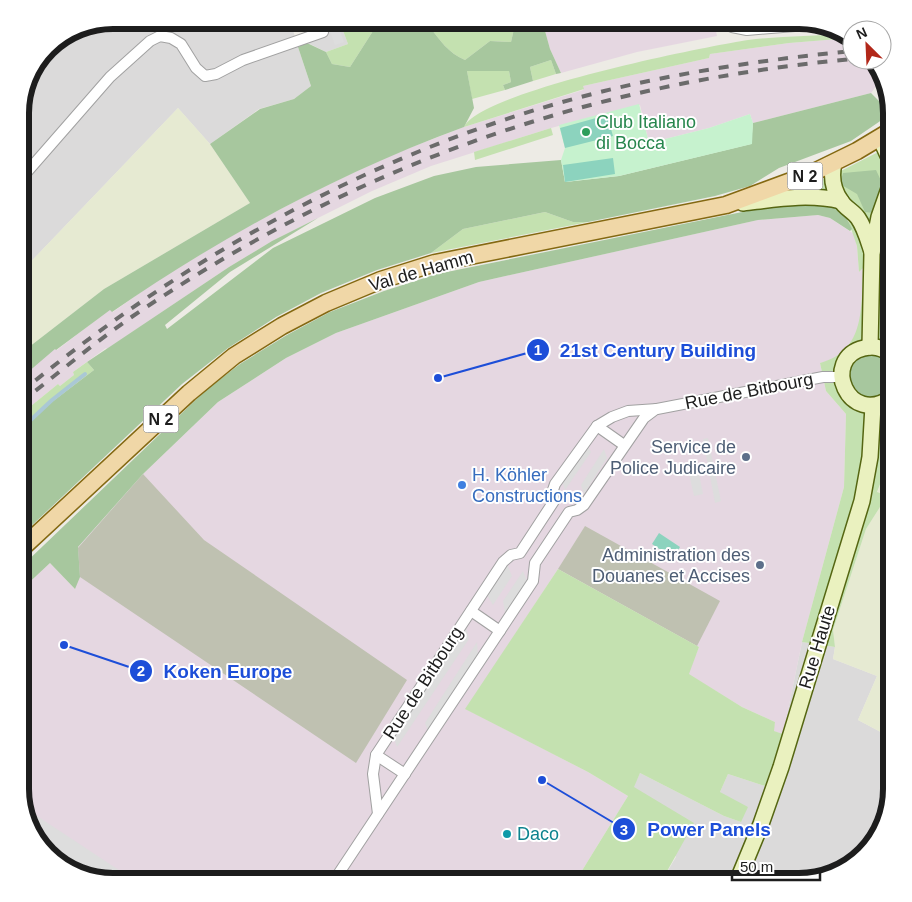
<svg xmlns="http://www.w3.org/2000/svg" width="912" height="902" font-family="Helvetica,sans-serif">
<rect width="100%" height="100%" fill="#edebe5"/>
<!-- residential -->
<g fill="#dbdada">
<path d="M113,20h177l5,17 9,-3 7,-14h28l9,24 -22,8 -18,-9 -10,4 13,39 -17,13 -35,10 -49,35 -32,-36 -158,165v-166l10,-35 22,-29z"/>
<path d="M802,642l33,5 -2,12 44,17 -19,44 34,18v51l-7,36 -25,34 -61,23h-138l15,-25 -43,-70 7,-14 84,43 17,6 -21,-30 8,-18 37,12 18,-52z"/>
</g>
<!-- industrial -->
<g fill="#e5d7e1">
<path d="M542,20h200l-27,6 2,10 -80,16 -76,21 -11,-24z"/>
<path d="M851,38l1,22h20l8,21 -9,12 -118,30 -3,-9 -41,14 -60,15 -9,-38 -89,23 -120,38 -59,25 -100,50 -43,26 -122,82 -1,-1 -33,24 1,3 -14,11 -2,-2 -38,31v-36l35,-31 2,2 53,-41 3,3 42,-30 82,-50 72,-38 77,-37 78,-30 119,-37v-4l126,-28 1,-4 79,-11z"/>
<path d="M818,215l12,3 24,16 3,12 2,26 4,-5 -2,52 -5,18 -23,23 -13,3 6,28 20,23 -2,73 -42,155 -19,92 -10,-3 2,-9 -33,-15 -54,-33 11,-27 -141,-78 -92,140 122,63 40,24 -53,86h-462l-36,-7 -34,-25 -23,-61v-198l30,-28 25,26 3,-42 65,-73 75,-72 68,-44 50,-25 143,-51 279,-62z"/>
</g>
<!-- construction -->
<g fill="#bfc1b1">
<path d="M143,474l61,66 203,140 -51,83 -276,-186 -2,-29z"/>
<path d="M585,526l135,75 -23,45 -139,-77z"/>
</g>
<!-- farmland -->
<g fill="#e6ead2">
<path d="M178,108l32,36 40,59 -146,86 -84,65v-81z"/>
<path d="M892,453v285l-34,-18 19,-44 -44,-17 2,-12 -2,-17 33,-101 21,-33 -10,-3z"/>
</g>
<!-- grass -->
<g fill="#c4e1b0">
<path d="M339,20h41l-30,47 -18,-3 -6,-12 22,-8z"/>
<path d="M433,20h83l-5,22 -21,-1 -25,19c-17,-7 -25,-20 -36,-34z"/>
<path d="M846,34l5,4 -62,5 -79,11 -1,4 -126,28 1,3 -120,38c18,-36 239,-80 284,-87 32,-4 65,-4 98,-6z"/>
<path d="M551,60l5,14 -23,7 -3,-14z"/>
<path d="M477,69l32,2 2,11 -8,3 2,5 -33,9 -5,-28z"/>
<path d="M551,128l2,7 -78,25 -1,-8z"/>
<path d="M892,145v102l-5,20 5,60v48l-1,-6 -27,-13c-12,7 -16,17 -11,30l38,-4 1,-5v76l-15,39 10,4 -21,33 -33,101 2,17 -33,-5 42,-155 2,-73 -20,-23 -6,-28c46,-12 41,-57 43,-95l-4,4 -2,-26 -11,-32 -89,-5 74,-33z"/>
<path d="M545,212l28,10h15l-157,31 32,-24z"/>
<path d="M87,362l7,8 -46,35 -28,26v-16l38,-31 2,2 14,-11 -1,-3z"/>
<path d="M558,569l141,78 -10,27 53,33 33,15 -1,9 9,3 -18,52 -37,-12 -8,18 28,15 -7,15 -17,-6 -84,-43 -6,14 60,36 -33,59h-86l53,-86 -40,-24 -123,-63z"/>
</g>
<!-- forest -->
<g fill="#a7c79e">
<path d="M380,20h53l-4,6c11,14 19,27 36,34l25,-19 21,1 5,-22h26l8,29 11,24 -5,1 -5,-14 -21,7 3,14 -28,9 -2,-5 8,-3 -2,-11h-42l7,37 -10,19c-125,46 -242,109 -352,185l-2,-2 -54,40 -1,-1 -35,30v-25l84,-65 146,-86 -40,-59 50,-35 34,-10 17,-13 -13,-39 9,-4 19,9 6,12 18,3z"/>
<path d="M871,93l9,9 7,-3 5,14 -41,28 -72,27 -29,18 -35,10 -127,26h-15l-28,-10 -82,17 -32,24 -54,17 -56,23 -45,24 -48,31 -46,36 -154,145 -8,3v-101l28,-26 46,-35 -7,-8 142,-95 43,-26 46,-23 -88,54 -65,53 2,4 106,-81 102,-50 59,-22 42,-9 85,-7 4,22 54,-6 132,-32 2,-21z"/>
<path d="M876,170l7,15 -10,28 -8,-1 -8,-18 -17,-10 3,-11z"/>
<path d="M820,203c18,5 25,9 32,26l-2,2 -20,-13 -12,-3 -60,5 -279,62 -143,51 -50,25 -68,44 -75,72 -65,73 2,30 -5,12 -25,-26 -30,28v-23l186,-178 34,-26 47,-29 43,-23 54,-21 53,-17 320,-65z"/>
<circle cx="871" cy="376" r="21"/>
</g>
<!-- park -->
<g fill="#c6f2ce">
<path d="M639,104l10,39 60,-15 41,-14 3,9 -1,21 -133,32 -54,6 -4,-22 4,-12 -6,-23z"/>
<path d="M892,247v80c-8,-26 -6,-54 0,-80z"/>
</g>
<!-- pitch -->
<g fill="#8cd3be">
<path d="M607,115l6,21 -48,12 -5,-20z"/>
<path d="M613,158l2,16 -50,8 -2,-17z"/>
<path d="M659,533l21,14 -7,11 -21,-14z"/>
</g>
<!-- parking -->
<g fill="#ddd">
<path d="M326,20h10l8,22 -9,3z"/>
<path d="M708,438l13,63 -6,2 -12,-64z"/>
<path d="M587,445l4,7 -26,38 -3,-9z"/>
<path d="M604,449l3,9 -23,36 -3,-9z"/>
<path d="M697,463l6,31 -9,2 -7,-31z"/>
<path d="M507,564l5,12 -19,29 -6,-10z"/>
<path d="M523,571l4,10 -22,32 -2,-12z"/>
<path d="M466,627l3,12 -72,108 -4,-11z"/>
<path d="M477,642l1,13 -50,76 -3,-8z"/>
<path d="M28,810l109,72h-24l-36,-7 -34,-25z"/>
</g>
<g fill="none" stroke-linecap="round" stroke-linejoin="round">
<!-- stream -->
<path stroke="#aac8d5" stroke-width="4" d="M20,430l32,-30 33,-26"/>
<!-- minor casing -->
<g stroke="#a1a1a1" stroke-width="12">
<g id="minor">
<path d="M728,20l4,7 15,3 72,-6"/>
<path d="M20,180l90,-103 40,-36 10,-5 11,2 10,6 15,24 9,8 11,-2 27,-14 80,-28"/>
<path d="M597,426l27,19"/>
<path d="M471,611l29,20"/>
<path d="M376,755l29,19"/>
<path d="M378,814l-5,-40 3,-19 127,-193 8,-7 9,-2 34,-52 -2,-8 3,-9 42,-58 15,-9 16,-6 29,-2 166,-32h18"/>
<path d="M333,882l200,-301 2,-18 34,-51 8,-2 7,-5 60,-87 12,-9"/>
</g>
</g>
<!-- secondary casing -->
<g stroke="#556612" stroke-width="18">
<g id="secondary">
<path d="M880,138l12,26"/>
<path d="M834,163c-3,13 -1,27 7,38 4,7 12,10 17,17 7,10 10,22 14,34"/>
<path d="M743,203c33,-4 65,-10 98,-2"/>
<path d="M870,347l2,-94 7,-36 13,-37"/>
<path d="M892,356c-8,-8 -17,-11 -28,-8 -44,10 -16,81 28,49"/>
<path d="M737,882l24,-58 20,-57 81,-266 8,-44 3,-51"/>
</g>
</g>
<!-- primary casing -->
<g stroke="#846912" stroke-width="19">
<path id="primary" d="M20,550l169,-157 45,-37 48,-30 44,-23 55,-23 54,-17 291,-58 84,-31 47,-23 35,-21"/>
</g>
<!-- minor -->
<use href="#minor" stroke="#fff" stroke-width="10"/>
<!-- secondary -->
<use href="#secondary" stroke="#eaf1bf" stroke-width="15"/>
<!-- primary -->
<use href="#primary" stroke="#f0d7a7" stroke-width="16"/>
<!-- rail -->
<g stroke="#6b6b6b" stroke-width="4" stroke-dasharray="10 10" stroke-linecap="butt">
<path d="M20,393c179,-148 391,-261 619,-310 70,-15 141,-25 213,-32"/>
<path d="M20,403c37,-29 74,-60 113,-87 221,-150 453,-232 719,-257"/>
</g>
</g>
<!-- markers -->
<circle fill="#2e9e5b" stroke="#fff" stroke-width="2" cx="586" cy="132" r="5"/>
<g fill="#5c6f8a" stroke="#fff" stroke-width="2">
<circle cx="746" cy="457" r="5"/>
<circle cx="760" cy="565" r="5"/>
</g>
<circle fill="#3f7fe0" stroke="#fff" stroke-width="2" cx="462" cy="485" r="5"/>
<circle fill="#0f9aa8" stroke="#fff" stroke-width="2" cx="507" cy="834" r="5"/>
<g text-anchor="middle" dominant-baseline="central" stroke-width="4" stroke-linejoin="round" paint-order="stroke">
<!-- shield labels -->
<g fill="#fff" stroke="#616161" stroke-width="1">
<rect x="787.5" y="162.5" width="35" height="27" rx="4"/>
<rect x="143.5" y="405.5" width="35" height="27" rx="4"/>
</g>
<g font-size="16" font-weight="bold" fill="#1d1d1d">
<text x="805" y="176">N 2</text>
<text x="161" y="419">N 2</text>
</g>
<!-- leisure labels -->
<g font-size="18" fill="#27864d" stroke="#fff" text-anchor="start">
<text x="596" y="122">Club Italiano<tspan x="596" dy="21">di Bocca</tspan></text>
</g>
<!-- street labels -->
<g font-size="18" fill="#1d1d1d" stroke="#fff">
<text transform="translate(421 271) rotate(-16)">Val de Hamm</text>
<text transform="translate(749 391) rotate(-11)">Rue de Bitbourg</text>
<text transform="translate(817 647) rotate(-73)">Rue Haute</text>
<text transform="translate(423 683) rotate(-57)">Rue de Bitbourg</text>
</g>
<!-- service labels -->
<g font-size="18" fill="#4e5e75" stroke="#fff" text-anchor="end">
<text x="736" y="447">Service de<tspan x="736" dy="21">Police Judicaire</tspan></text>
<text x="750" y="555">Administration des<tspan x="750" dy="21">Douanes et Accises</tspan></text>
</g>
<!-- shop labels -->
<g font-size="18" fill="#366cbe" stroke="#fff" text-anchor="start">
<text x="472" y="475">H. Köhler<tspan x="472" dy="21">Constructions</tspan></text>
</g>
<!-- culture labels -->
<g font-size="18" fill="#0d838f" stroke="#fff" text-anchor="start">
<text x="517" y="834">Daco</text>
</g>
</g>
<!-- crop -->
<path d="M0 0H912V902H0ZM113 29H799A84 84 0 0 1 883 113V789A84 84 0 0 1 799 873H113A84 84 0 0 1 29 789V113A84 84 0 0 1 113 29Z" fill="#fff" fill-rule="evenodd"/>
<path fill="none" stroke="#1d1d1d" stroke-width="6" d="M113 29H799A84 84 0 0 1 883 113V789A84 84 0 0 1 799 873H113A84 84 0 0 1 29 789V113A84 84 0 0 1 113 29Z"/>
<!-- callouts -->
<path fill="none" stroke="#1d4ed8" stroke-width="2" d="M438 378L538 350M64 645L141 671M542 780L624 829"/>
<g fill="#1d4ed8" stroke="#fff" stroke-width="2">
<circle cx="438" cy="378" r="5"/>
<circle cx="64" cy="645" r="5"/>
<circle cx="542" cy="780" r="5"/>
<circle cx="538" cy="350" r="12"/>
<circle cx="141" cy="671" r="12"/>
<circle cx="624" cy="829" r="12"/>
</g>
<g font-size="15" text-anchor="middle" font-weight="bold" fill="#fff">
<text x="538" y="355">1</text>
<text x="141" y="676">2</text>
<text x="624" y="835">3</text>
</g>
<g font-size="19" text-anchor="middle" font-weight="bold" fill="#1d4ed8" stroke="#fff" stroke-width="4" stroke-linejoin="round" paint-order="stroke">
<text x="658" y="357">21st Century Building</text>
<text x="228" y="678">Koken Europe</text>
<text x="709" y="836">Power Panels</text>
</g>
<!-- north arrow -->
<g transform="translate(867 45) rotate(336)"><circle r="24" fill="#ffffff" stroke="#a5a5a5"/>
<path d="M0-4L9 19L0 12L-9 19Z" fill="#b22719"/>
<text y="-8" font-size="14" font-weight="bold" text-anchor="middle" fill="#1d1d1d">N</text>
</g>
<!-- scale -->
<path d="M732 872v8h88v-8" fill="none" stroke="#1d1d1d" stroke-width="2.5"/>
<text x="740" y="872" font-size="15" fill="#1d1d1d" stroke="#ffffff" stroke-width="4" paint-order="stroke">50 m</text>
</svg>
